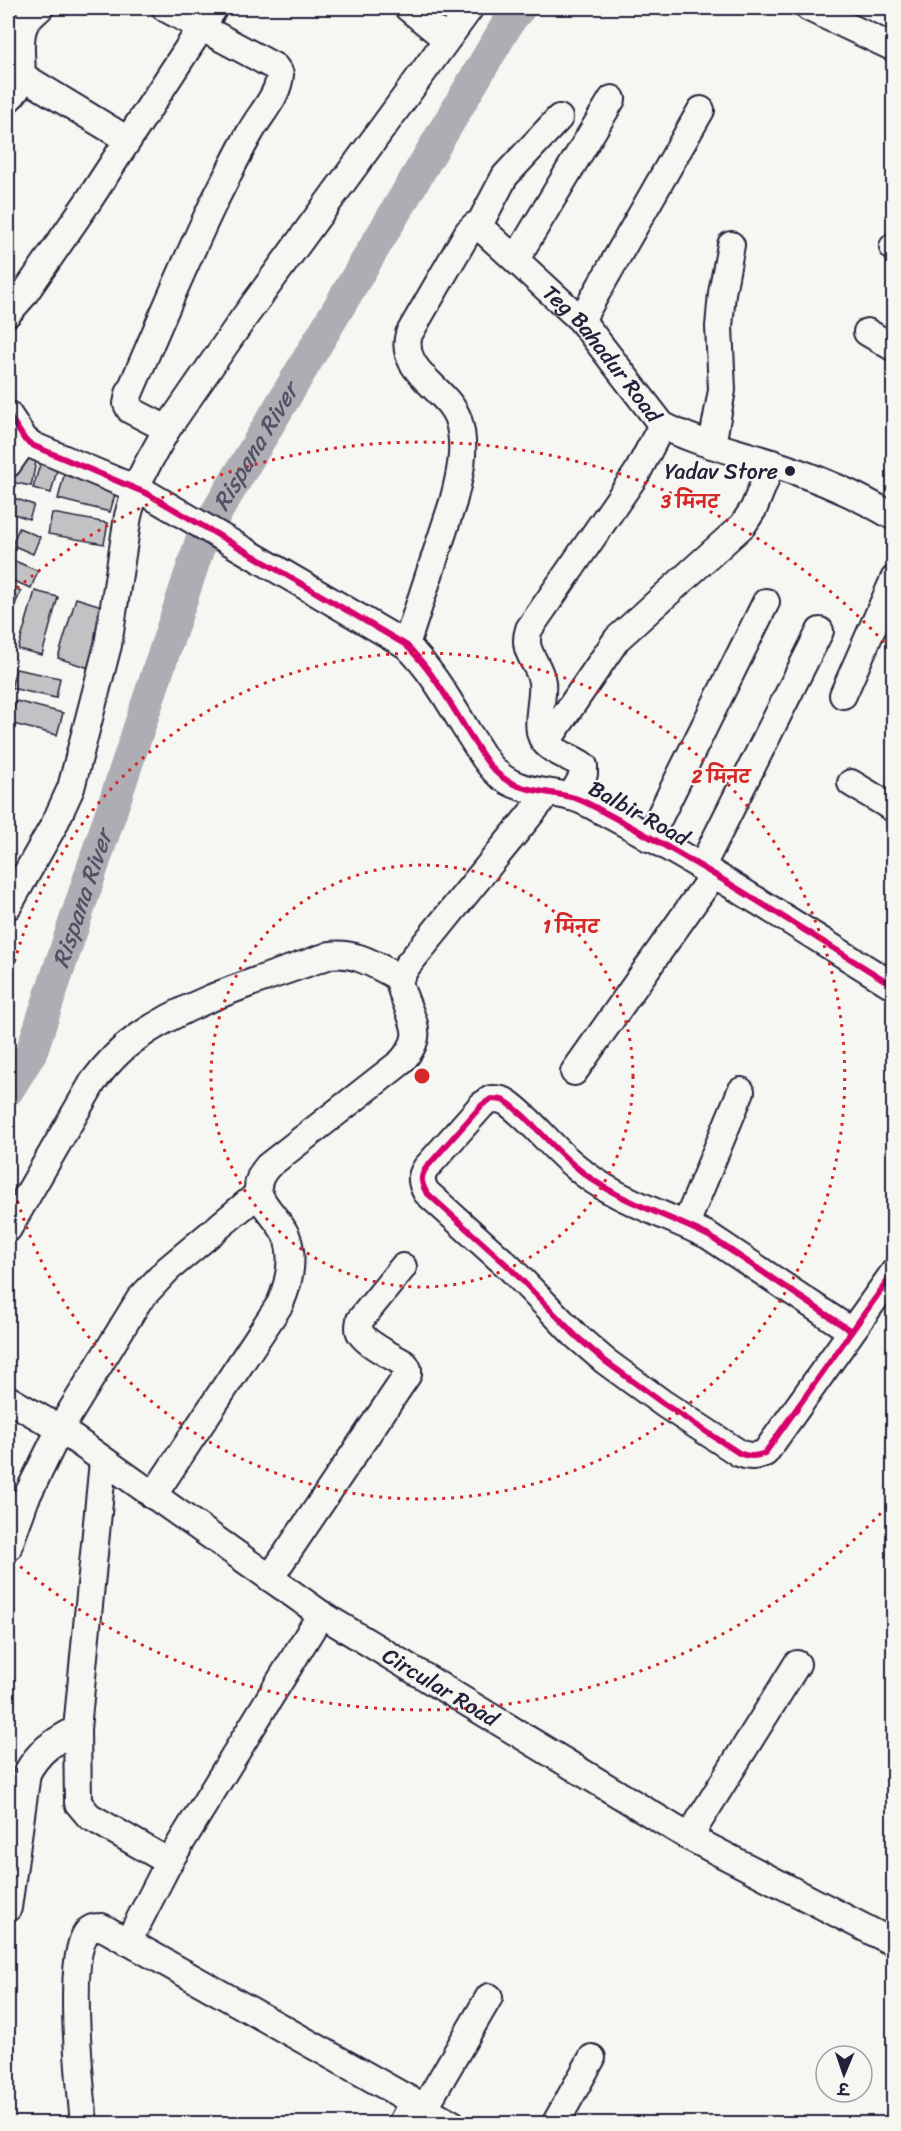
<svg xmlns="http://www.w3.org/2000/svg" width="901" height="2131" font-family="Sriracha,'Playpen Sans Deva',sans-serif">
<rect width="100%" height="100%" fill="#f6f6f2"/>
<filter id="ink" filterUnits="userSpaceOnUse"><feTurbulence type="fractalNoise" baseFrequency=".0167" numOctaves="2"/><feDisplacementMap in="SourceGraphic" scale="12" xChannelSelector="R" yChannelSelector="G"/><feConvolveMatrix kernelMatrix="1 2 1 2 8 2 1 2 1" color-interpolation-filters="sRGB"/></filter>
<g filter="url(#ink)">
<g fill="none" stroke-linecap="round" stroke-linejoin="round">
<!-- river -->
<path stroke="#adadb3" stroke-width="32" id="s1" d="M8,1090l23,-37 172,-518 308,-517 9,-10"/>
</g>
<!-- building -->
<g fill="#c2c2c4" stroke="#22223b" stroke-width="1.5">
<path d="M8,8h17l-17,19z"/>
<path d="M17,452l20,5 -6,29 -20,-4z"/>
<path d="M41,461l17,5 -7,27 -18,-5z"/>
<path d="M64,475l53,13 -7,24 -52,-13z"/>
<path d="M8,496l26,9 -5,14 -21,-7z"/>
<path d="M52,513l56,10 -4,21 -56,-10z"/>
<path d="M19,528l21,9 -7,17 -21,-9z"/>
<path d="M8,558l30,13 -7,17 -23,-9z"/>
<path d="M8,585l13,6 -8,18 -5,-2z"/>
<path d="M35,591l23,6 -16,58 -24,-6z"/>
<path d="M76,598l32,10 -19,60 -31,-10z"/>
<path d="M16,669l44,9 -4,20 -45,-10z"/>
<path d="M16,701l47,12 -6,22 -48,-12z"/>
</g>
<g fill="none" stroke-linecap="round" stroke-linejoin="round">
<!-- minor casing -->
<g stroke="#22223b" stroke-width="30">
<g id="minor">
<path d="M165,8l110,59 5,7c-1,21 -19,39 -29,57 -13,22 -24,46 -36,69 -31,64 -58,129 -86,194l-2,10 3,6 37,19"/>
<path d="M408,8l38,31"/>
<path d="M809,8l85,40"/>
<path d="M21,75l107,65"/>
<path d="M8,99c25,-20 6,-48 16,-73 3,-7 11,-13 16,-18"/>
<path d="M478,227l27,-51 54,-58"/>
<path d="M893,247l1,-1"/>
<path d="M516,259l96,-160"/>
<path d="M8,313l15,-17 66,-96 125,-192"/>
<path d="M581,320l120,-210"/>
<path d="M867,332l27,16"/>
<path d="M8,414l17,26 9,6 114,48 258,151c26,25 44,58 63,89 9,13 17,30 29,40 22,19 48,16 73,23 10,2 20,8 29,13 101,53 197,116 294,176"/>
<path d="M712,445l10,-55 -3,-63 3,-34 9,-48"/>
<path d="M8,464l17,-24"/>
<path id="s2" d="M406,645l47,-143c7,-27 14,-55 5,-83 -11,-31 -60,-48 -49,-85l59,-102 6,-6 8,3 99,91 81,105c34,18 73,26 109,38 44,14 83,30 123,54"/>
<path d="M843,695l51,-116"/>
<path d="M546,743l71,-104 126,-114 11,-17 18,-45"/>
<path d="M851,783l43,26"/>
<path d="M571,797l13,-23v-8c-11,-9 -35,-14 -42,-28 -7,-14 2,-40 0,-56 -3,-21 -21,-29 -13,-53l108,-156 25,-48"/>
<path d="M649,838l117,-236"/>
<path d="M701,868l119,-237"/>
<path d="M8,906l46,-81 17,-37 37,-143 20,-129 8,-29 11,-22 20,-36 76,-110 227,-311"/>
<path d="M574,1072l139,-197"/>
<path d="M686,1224l55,-133"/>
<path d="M8,1229l85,-147c12,-16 25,-31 42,-43 57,-41 130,-60 195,-84 26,-4 48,12 70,23"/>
<path d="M851,1331l-142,-95c-45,-23 -96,-36 -134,-70 -24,-19 -42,-45 -67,-63 -5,-4 -11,-4 -17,-4l-9,6 -56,63c-6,9 -5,14 0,24l83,75 67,69 29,25 59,43 75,49c10,4 16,4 26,0l129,-181"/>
<path id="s3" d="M8,1399l52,30 261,185 368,223 205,106"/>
<path d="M103,1461l-26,268 1,74 11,13 80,46"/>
<path d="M153,1496l127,-192c9,-21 15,-47 6,-69 -12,-26 -44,-40 -18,-69l133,-104c23,-26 14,-35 3,-65 -2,-5 -5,-12 -4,-18 1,-4 5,-9 7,-13l140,-172"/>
<path d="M8,1548l18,-50 34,-69 79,-129 29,-31 90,-75"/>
<path d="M270,1578l138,-204v-5l-3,-5c-11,-7 -37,-19 -44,-30 -3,-4 -2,-9 -1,-14l43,-53"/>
<path d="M689,1837l108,-173"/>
<path d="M8,1908l19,-135c13,-24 27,-31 50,-44"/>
<path d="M128,1942l41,-80 152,-248"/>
<path d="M425,2107l64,-110"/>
<path d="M84,2124c-3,-35 -19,-172 5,-194 4,-3 8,-3 13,-3l351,197"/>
<path d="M401,2124l12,-23"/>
<path d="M555,2124l37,-66"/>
</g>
</g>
<!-- minor -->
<use href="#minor" stroke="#f6f6f2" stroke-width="26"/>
<!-- cycleway casing -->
<g stroke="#f6f6f2" stroke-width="10">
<g id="cycleway">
<path d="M8,414l17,26 9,6 114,48 258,151c26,25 44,58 63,89 9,13 17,30 29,40 22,19 48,16 73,23 10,2 20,8 29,13 101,53 197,116 294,176"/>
<path d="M851,1331l-142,-95c-45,-23 -96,-36 -134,-70 -24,-19 -42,-45 -67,-63 -5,-4 -11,-4 -17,-4l-9,6 -56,63c-6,9 -5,14 0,24l83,75 67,69 29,25 59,43 75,49c10,4 16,4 26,0l129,-181"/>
</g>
</g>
<!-- cycleway -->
<use href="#cycleway" stroke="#d6006c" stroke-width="6"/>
</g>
</g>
<!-- distance rings -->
<g fill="none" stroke="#d62828" stroke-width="3" stroke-dasharray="3 6">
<circle cx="422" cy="1076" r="211"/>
<path d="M8 988A423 423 0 1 1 8 1164"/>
<path d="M893 1500A634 634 0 0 1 10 1558M10 594A634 634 0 0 1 893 652"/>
</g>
<!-- markers -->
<circle fill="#22223b" stroke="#f6f6f2" stroke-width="2" cx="790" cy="471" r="6"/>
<g text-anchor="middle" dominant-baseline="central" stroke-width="4.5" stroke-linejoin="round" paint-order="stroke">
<!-- street labels -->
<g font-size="22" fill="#22223b" stroke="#f6f6f2">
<text stroke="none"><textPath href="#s2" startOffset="646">Teg Bahadur Road</textPath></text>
<text transform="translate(639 813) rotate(29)">Balbir Road</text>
<text stroke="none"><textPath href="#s3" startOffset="520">Circular Road</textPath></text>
</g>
<!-- poi labels -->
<g font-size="22" fill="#22223b" stroke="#f6f6f2" text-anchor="end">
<text x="778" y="471">Yadav Store</text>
</g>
<!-- water labels -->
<g font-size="24" font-style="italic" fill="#535365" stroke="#f6f6f2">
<text stroke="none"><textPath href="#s1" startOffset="692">Rispana River</textPath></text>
<text stroke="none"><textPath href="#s1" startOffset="206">Rispana River</textPath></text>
</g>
</g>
<circle cx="422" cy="1076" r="9" fill="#d62828" stroke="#f6f6f2" stroke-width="3"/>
<g font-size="18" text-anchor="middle" font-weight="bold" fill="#d62828" stroke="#f6f6f2" stroke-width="4.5" stroke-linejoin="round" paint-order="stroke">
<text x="690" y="508">3 मिनट</text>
<text x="721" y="783">2 मिनट</text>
<text x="571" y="933">1 मिनट</text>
</g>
<!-- margin -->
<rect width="901" height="2131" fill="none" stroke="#f6f6f2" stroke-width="30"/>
<rect x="15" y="15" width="871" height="2101" fill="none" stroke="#22223b" stroke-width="2" filter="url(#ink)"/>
<!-- north arrow -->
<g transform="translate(844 2074) rotate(182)"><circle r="28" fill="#f6f6f2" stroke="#a1a1a9" stroke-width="1.5"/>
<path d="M0-4.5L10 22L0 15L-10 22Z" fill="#22223b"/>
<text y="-9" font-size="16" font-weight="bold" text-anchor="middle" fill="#22223b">उ</text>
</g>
</svg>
